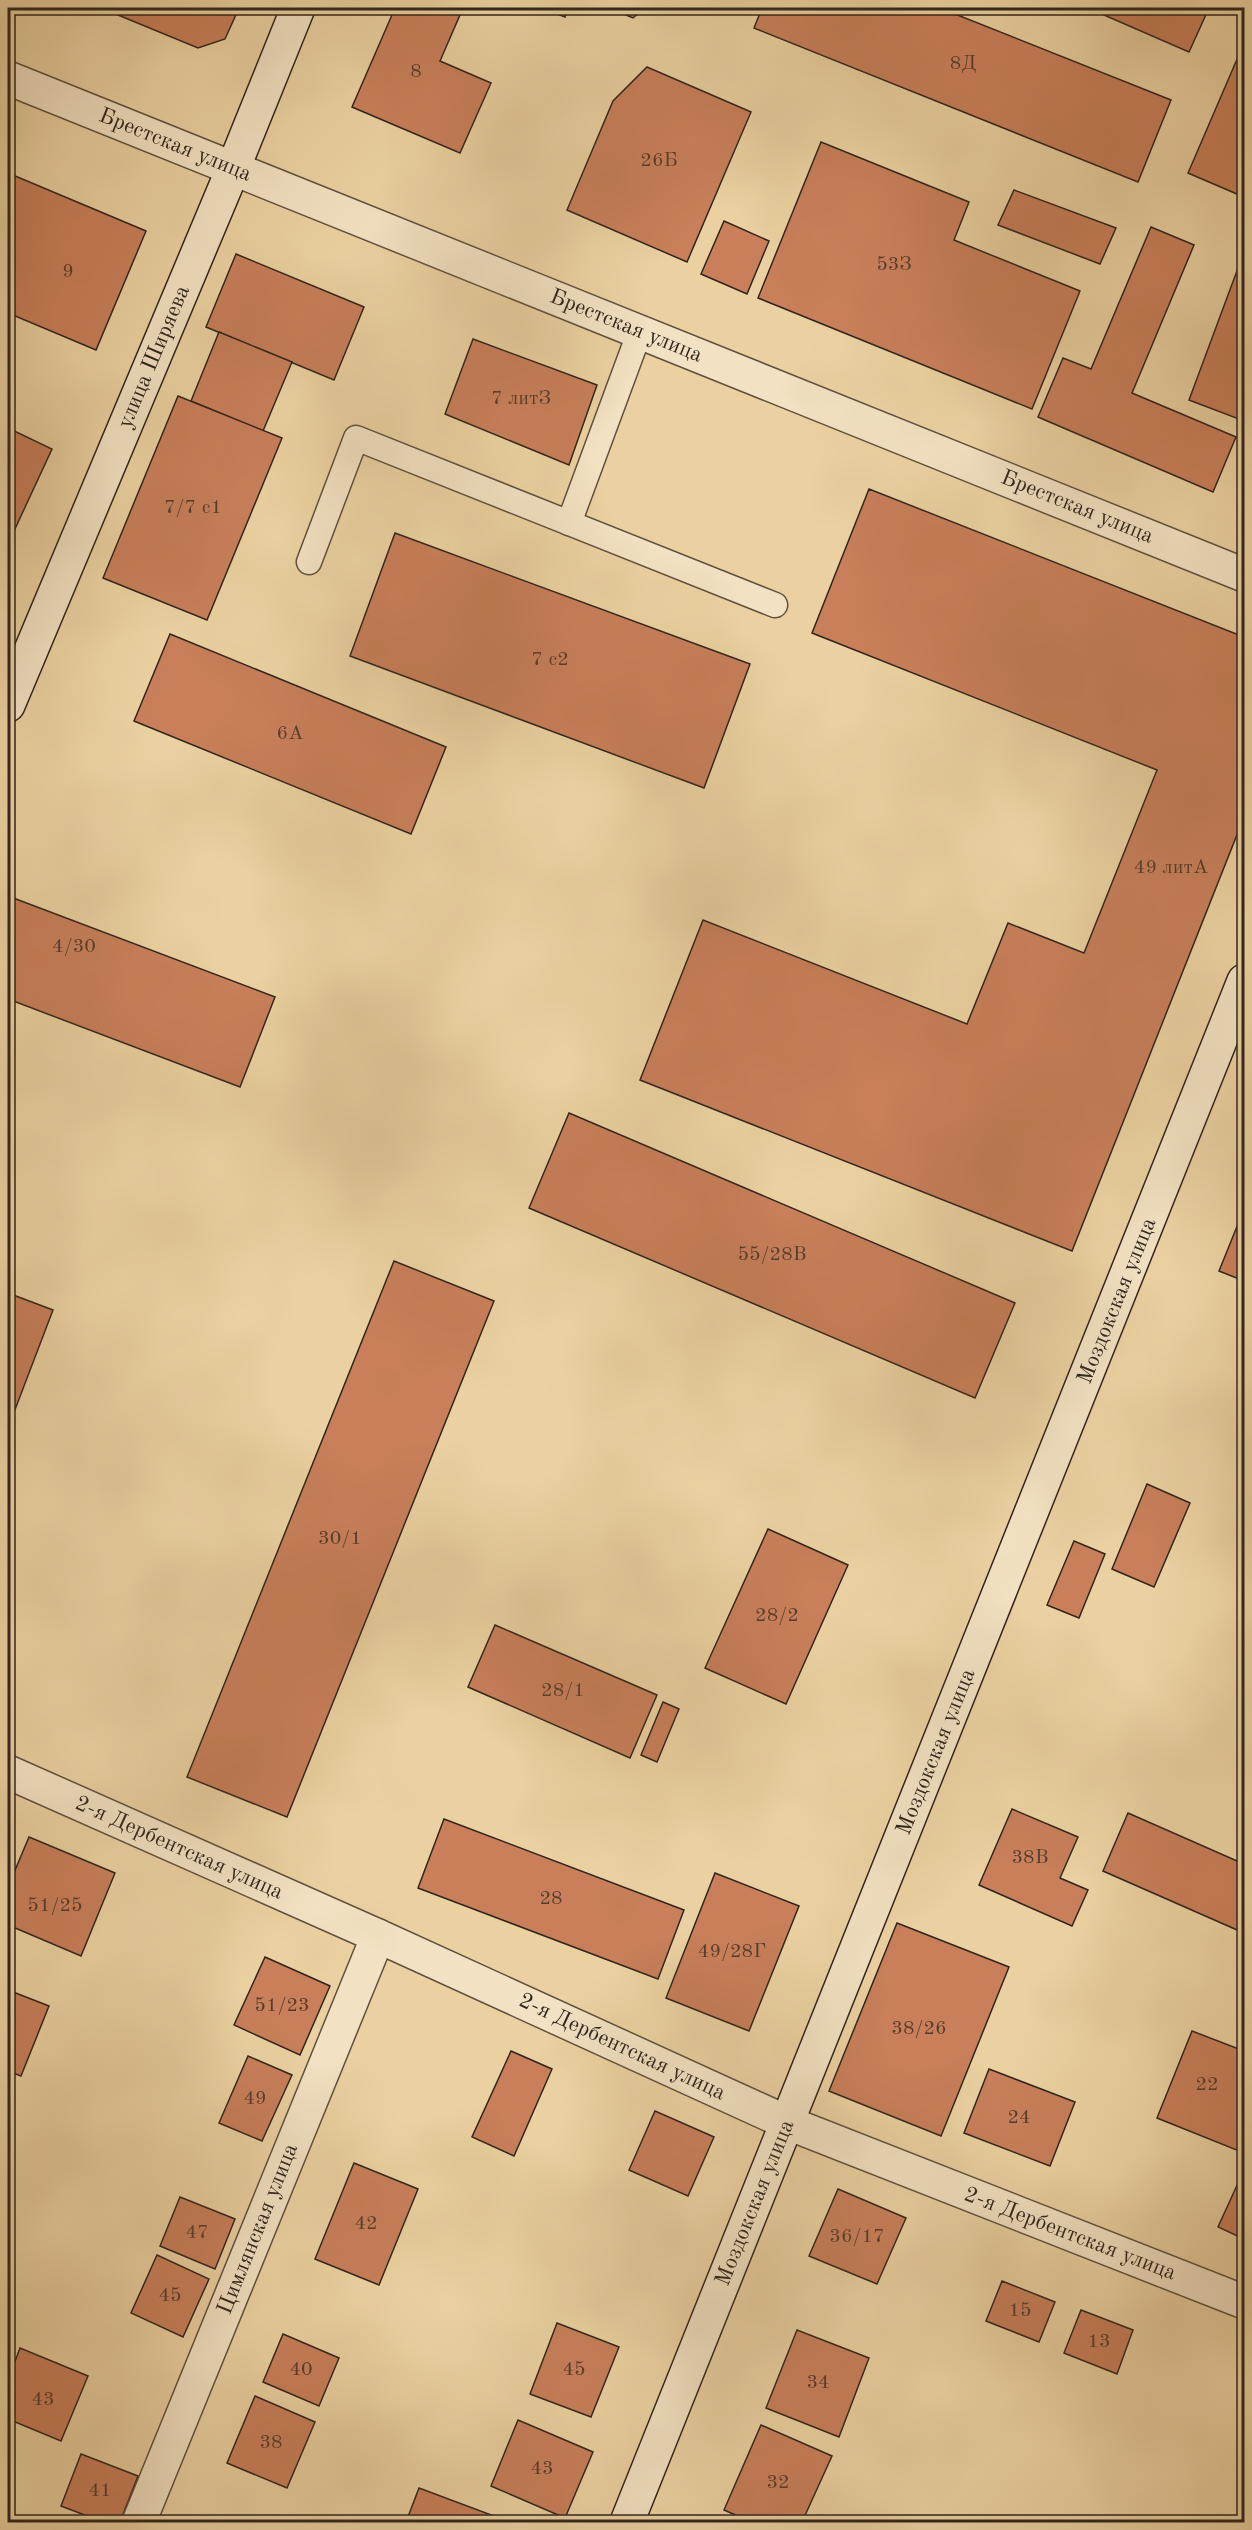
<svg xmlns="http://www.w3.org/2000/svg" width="1252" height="2530" font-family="'Old Standard TT',serif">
<rect width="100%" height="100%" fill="#ebd1a1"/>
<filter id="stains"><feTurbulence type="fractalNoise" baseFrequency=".00333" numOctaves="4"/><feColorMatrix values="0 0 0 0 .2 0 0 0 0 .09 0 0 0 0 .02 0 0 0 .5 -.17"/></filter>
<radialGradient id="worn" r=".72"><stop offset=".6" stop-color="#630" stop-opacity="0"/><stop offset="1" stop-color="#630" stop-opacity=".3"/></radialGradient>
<!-- building -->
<g fill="#c87f5a" stroke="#30261d" stroke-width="1.5">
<path d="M101,8h138l-14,31 -27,9z"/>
<path d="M395,8h68l-23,53 51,22 -31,70 -108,-46z"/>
<path d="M542,8h27l-4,9z"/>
<path d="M621,8h24l-12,10 -14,-6z"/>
<path d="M762,8h178l231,92 -33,82 -384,-154z"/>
<path d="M1088,8h121l-20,44z"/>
<path d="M1244,43v154l-56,-24z"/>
<path d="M647,67l104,45 -64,150 -120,-52 46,-109z"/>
<path d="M821,142l148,60 -15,38 126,51 -48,118 -274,-111z"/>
<path d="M8,173l138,58 -50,119 -88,-37z"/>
<path d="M1014,190l102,38 -16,36 -102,-39z"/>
<path d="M724,221l45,20 -22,53 -46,-20z"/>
<path d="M1151,227l43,18 -62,148 104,44 -23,55 -175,-75 25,-59 28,11z"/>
<path d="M1244,252v169l-55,-21z"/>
<path d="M236,254l128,53 -30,73 -128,-53z"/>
<path d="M219,332l73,30 -29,69 -72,-30z"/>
<path d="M473,339l124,46 -28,80 -124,-51z"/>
<path d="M178,396l104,42 -75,182 -104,-42z"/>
<path d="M8,428l44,21 -44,95z"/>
<path d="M869,489l375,148v180l-172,434 -432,-171 63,-160 264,104 41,-101 76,30 73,-183 -345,-137z"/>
<path d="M395,533l355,131 -46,124 -354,-132z"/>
<path d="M170,634l276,113 -35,87 -277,-113z"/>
<path d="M8,896l267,101 -35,90 -232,-88z"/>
<path d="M569,1113l446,190 -40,95 -446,-190z"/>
<path d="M1244,1209v72l-25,-10z"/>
<path d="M394,1261l100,40 -207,516 -100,-40z"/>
<path d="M8,1293l45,17 -45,118z"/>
<path d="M1147,1484l43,19 -36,84 -42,-18z"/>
<path d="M768,1529l80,36 -62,139 -81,-36z"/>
<path d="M1074,1541l31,13 -26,64 -32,-13z"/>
<path d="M495,1625l162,70 -27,63 -162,-71z"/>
<path d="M663,1702l16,7 -22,53 -16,-7z"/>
<path d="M1012,1809l66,28 -18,41 28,12 -16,36 -93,-41z"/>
<path d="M1128,1813l116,51v69l-141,-62z"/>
<path d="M444,1819l240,91 -26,69 -240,-91z"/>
<path d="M29,1837l86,36 -34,83 -73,-31v-38z"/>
<path d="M715,1873l84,33 -50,125 -83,-33z"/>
<path d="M897,1923l112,44 -68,169 -112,-45z"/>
<path d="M265,1957l65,29 -30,69 -66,-30z"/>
<path d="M8,1990l41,16 -28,70 -13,-5z"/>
<path d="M1192,2031l52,20v102l-87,-35z"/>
<path d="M511,2051l41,18 -38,87 -42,-19z"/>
<path d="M248,2056l44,19 -30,66 -43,-18z"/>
<path d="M989,2069l86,33 -25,64 -86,-33z"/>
<path d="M655,2111l59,26 -26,59 -59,-26z"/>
<path d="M354,2163l64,26 -39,96 -64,-26z"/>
<path d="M1244,2170v69l-26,-12z"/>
<path d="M838,2189l68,29 -29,66 -68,-28z"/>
<path d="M180,2197l55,22 -20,50 -55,-23z"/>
<path d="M157,2255l52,24 -26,58 -52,-24z"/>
<path d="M1002,2281l53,21 -16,40 -53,-21z"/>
<path d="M1081,2310l52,20 -16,44 -53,-21z"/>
<path d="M557,2323l62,24 -28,70 -61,-23z"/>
<path d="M797,2330l72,28 -30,79 -73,-29z"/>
<path d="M283,2334l56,24 -20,48 -56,-24z"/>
<path d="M20,2348l68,28 -27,65 -53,-22v-39z"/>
<path d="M255,2396l60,26 -28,66 -60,-25z"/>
<path d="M518,2420l75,32 -28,66 -74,-32z"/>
<path d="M761,2425l71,31 -30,66h-50l-28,-12z"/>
<path d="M81,2454l57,22 -18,46h-17l-42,-16z"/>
<path d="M419,2488l91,34h-104z"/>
</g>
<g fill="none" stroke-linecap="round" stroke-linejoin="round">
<!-- lane casing -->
<g stroke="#5f513e" stroke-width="27">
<g id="lane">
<path d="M569,523l71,-192"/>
<path d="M309,562l47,-124 419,167"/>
</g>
</g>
<!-- street casing -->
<g stroke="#5f513e" stroke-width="36">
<g id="street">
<path d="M8,78l1236,497"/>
<path d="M8,1772l370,164 410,187 456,179"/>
<path d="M139,2522l239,-586"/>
</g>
</g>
<!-- secondary casing -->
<g stroke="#30261d" stroke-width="36">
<g id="secondary">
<path d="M8,705l225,-536 65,-161"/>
<path d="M627,2522l617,-1541"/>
</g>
</g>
<!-- lane -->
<use href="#lane" stroke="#f2e1c2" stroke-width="24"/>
<!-- street -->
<use href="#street" stroke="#f2e1c2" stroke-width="33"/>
<!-- secondary -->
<use href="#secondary" stroke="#f2e1c2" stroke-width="33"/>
</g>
<g text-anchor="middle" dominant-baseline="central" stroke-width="5" stroke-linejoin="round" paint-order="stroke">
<!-- number labels -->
<g font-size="20" fill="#563c2c">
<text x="963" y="64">8Д</text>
<text x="416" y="72">8</text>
<text x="659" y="161">26Б</text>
<text x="894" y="265">53З</text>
<text x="68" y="272">9</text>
<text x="521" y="399">7 литЗ</text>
<text x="193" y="508">7/7 с1</text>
<text x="550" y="660">7 с2</text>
<text x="290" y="734">6А</text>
<text x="1171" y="868">49 литА</text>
<text x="74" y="947">4/30</text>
<text x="772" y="1255">55/28В</text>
<text x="340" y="1539">30/1</text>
<text x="777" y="1616">28/2</text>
<text x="563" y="1691">28/1</text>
<text x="1030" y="1858">38В</text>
<text x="551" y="1899">28</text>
<text x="55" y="1906">51/25</text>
<text x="732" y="1952">49/28Г</text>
<text x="282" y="2006">51/23</text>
<text x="919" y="2029">38/26</text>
<text x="1207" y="2085">22</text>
<text x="255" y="2099">49</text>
<text x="1019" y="2118">24</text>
<text x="366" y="2224">42</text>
<text x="197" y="2233">47</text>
<text x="857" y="2237">36/17</text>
<text x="170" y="2296">45</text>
<text x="1020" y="2311">15</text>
<text x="1099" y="2342">13</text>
<text x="301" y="2370">40</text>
<text x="574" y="2370">45</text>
<text x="818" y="2383">34</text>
<text x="43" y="2400">43</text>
<text x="271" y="2443">38</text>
<text x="542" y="2469">43</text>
<text x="778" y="2483">32</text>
<text x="100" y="2491">41</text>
</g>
<!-- street labels -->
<g font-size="22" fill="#30261d" stroke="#f2e1c2">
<text transform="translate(175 145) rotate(22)">Брестская улица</text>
<text transform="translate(626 326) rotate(22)">Брестская улица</text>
<text transform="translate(154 357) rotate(-67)">улица Ширяева</text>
<text transform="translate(1077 507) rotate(22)">Брестская улица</text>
<text transform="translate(1117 1301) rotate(-68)">Моздокская улица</text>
<text transform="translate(936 1752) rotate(-68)">Моздокская улица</text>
<text transform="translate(179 1848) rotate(24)">2-я Дербентская улица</text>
<text transform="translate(622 2047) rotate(25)">2-я Дербентская улица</text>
<text transform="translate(755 2203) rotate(-68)">Моздокская улица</text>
<text transform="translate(258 2229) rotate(-68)">Цимлянская улица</text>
<text transform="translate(1070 2234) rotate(21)">2-я Дербентская улица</text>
</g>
</g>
<!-- margin -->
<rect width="1252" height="2530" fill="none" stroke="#ebd1a1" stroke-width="30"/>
<rect x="9" y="9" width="1234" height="2512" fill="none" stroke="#30261d" stroke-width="3"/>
<rect x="15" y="15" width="1222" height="2500" fill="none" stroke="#30261d" stroke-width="1.5"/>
<rect width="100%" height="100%" filter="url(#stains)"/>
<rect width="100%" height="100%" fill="url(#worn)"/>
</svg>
